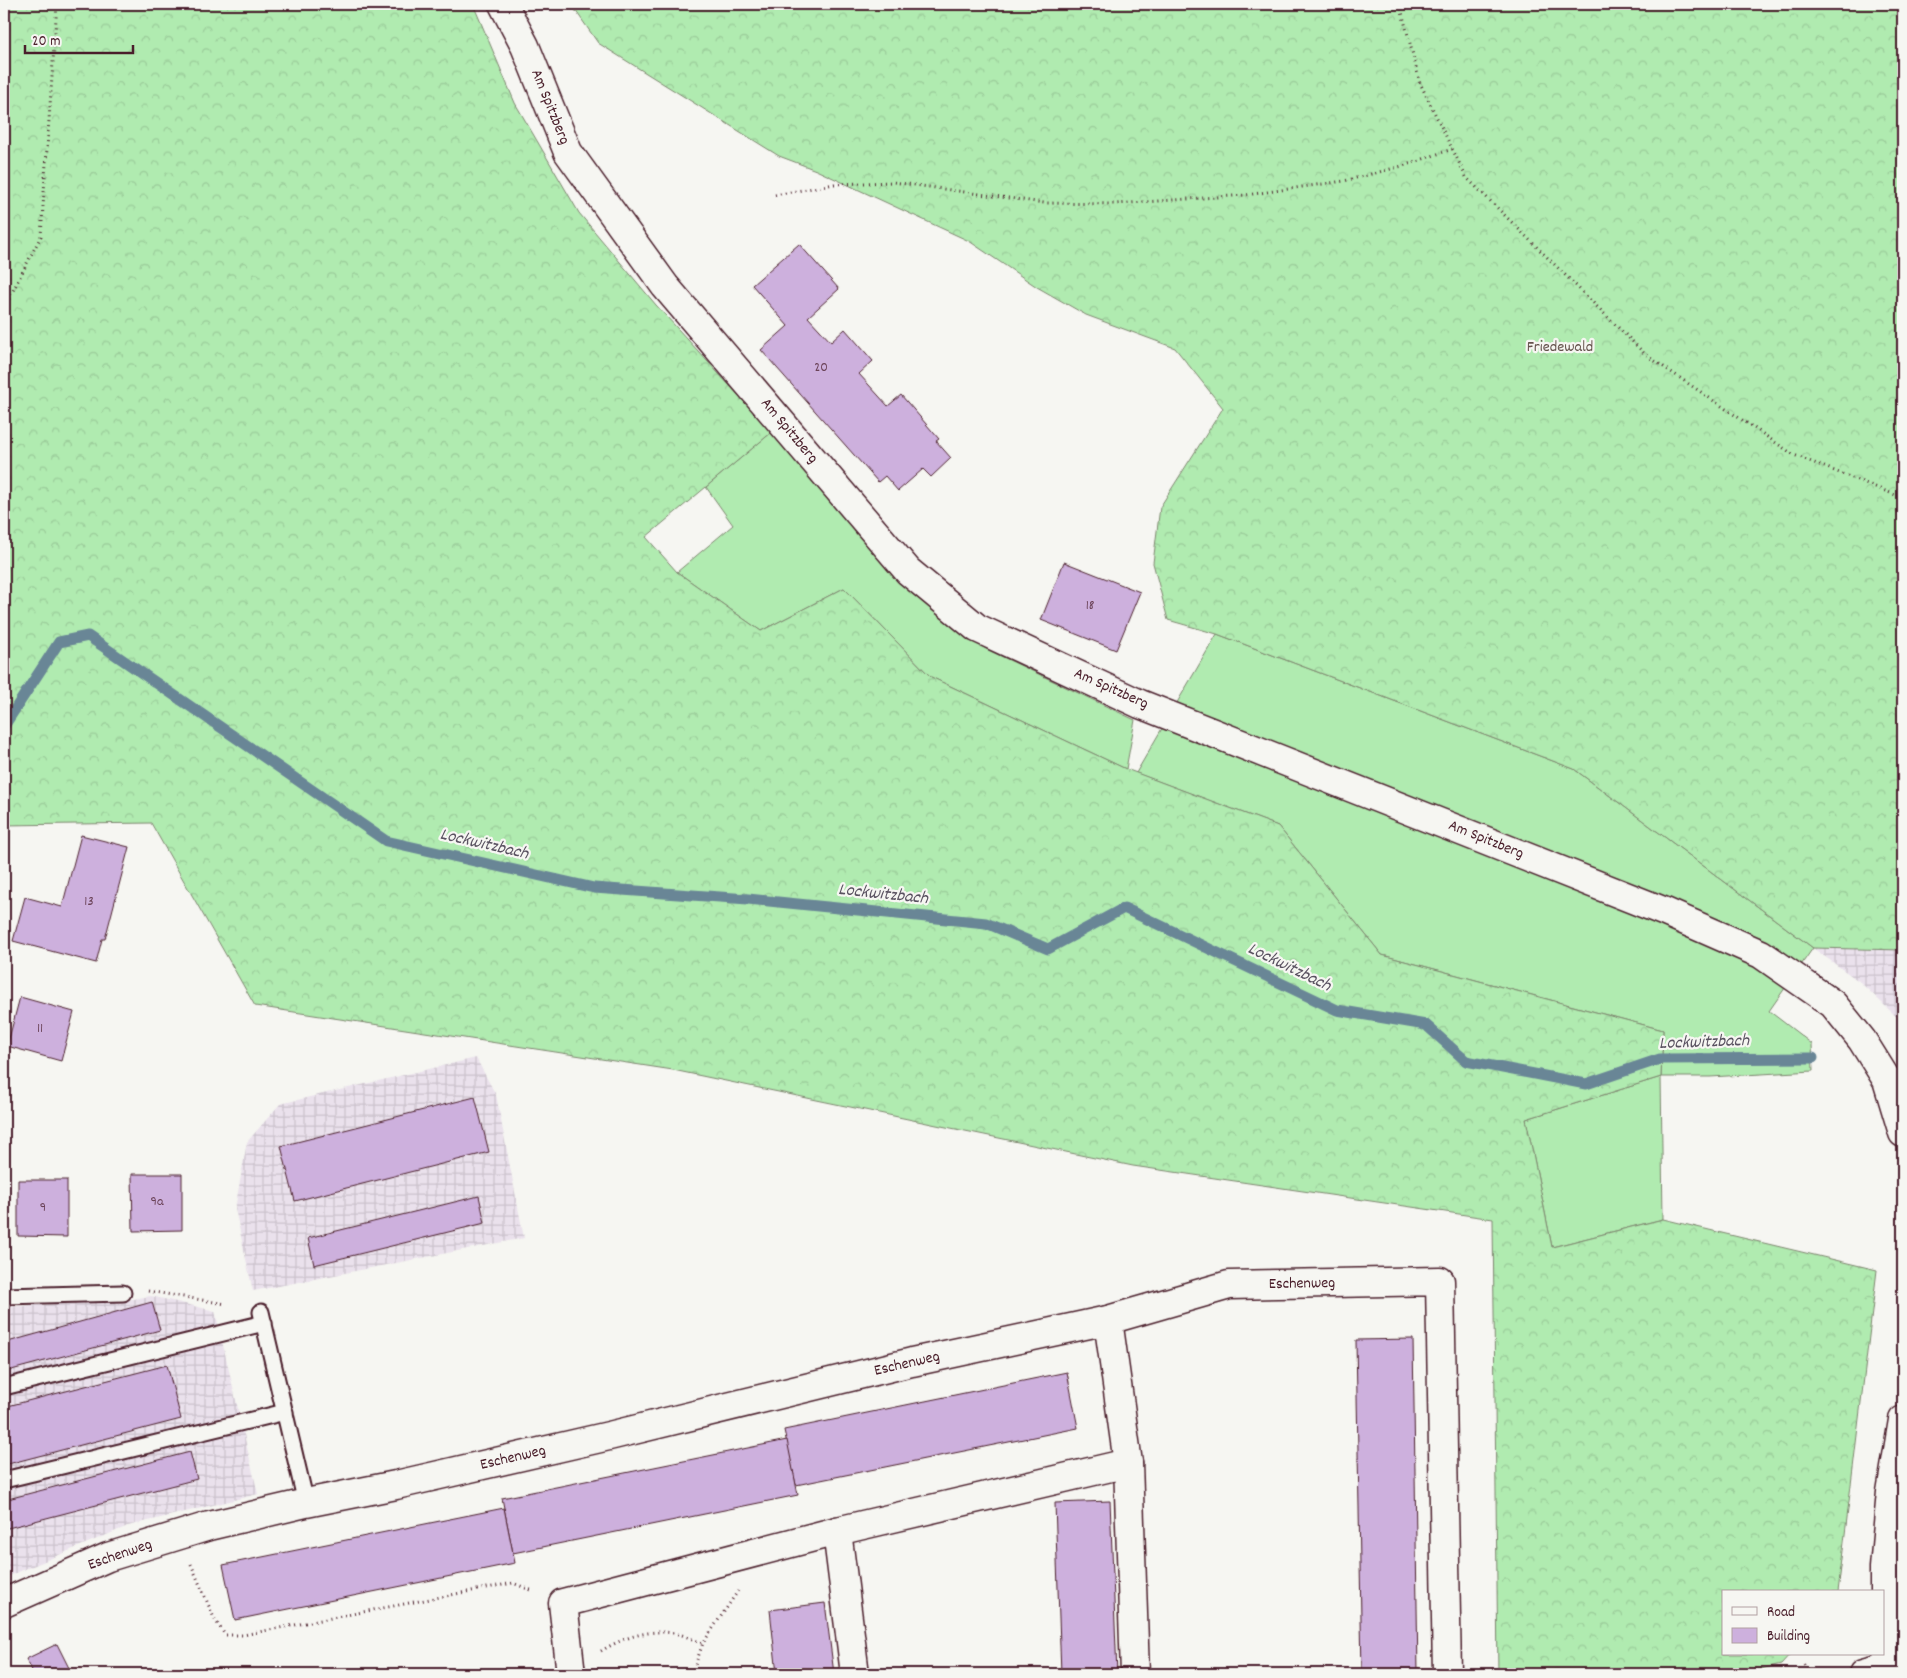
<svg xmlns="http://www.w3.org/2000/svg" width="1907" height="1678" font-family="Dekko,sans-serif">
<defs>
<pattern id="industrial-grid" width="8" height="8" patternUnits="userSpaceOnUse" patternTransform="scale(1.25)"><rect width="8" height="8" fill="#eae1ec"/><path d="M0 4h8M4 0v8" fill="none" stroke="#cac1cb"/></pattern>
<pattern id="forest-crowns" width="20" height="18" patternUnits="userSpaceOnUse" patternTransform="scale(1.25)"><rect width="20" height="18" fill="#b0ebb0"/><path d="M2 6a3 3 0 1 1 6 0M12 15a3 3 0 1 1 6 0" fill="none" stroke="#99c998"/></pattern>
</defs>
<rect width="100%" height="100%" fill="#f6f6f2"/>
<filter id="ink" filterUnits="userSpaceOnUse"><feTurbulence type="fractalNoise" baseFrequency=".02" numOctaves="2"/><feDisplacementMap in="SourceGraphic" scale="10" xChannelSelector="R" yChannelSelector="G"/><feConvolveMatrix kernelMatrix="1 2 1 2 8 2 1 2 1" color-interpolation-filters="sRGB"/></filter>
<g filter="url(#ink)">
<!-- industrial -->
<g fill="url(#industrial-grid)">
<path d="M1813,948l90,2v73l-43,-41z"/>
<path d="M476,1058l20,37 28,143 -271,53 -18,-82 12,-67 33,-38z"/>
<path d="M151,1296l64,15 43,183 -130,32 -124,52v-271l122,-7z"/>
</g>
<!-- grass -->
<g fill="#b0ebb0" stroke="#7d856e">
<path d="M772,432l149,169 65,48 149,71 -9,49 -195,-92 -87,-89 -83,43 -84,-59 56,-47 -27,-38z"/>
<path d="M1217,634l357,135 239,179 -44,63 43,33 1,27 -103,6h-49l2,142 -111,28 -26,-128 135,-42 2,-47 -281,-75 -104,-129 -142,-53z"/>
</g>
<!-- forest -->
<g fill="url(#forest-crowns)" stroke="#7d856e">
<path d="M4,4h469l42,99 64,110 77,92 116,127 -126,105 31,35 84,59 83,-43 87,89 195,92 152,57 104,129 281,75 -2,47 -135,42 26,128 111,-28 214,51 -39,322h-115v62h68l-10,11 -36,9h-247l-5,-455 -360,-53 -460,-96 -418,-64 -104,-183 -147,2z"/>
<path d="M571,4h1332v946l-90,-2 -239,-179 -357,-135 -49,-14 -15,-57 7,-56 63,-99 -48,-60 -89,-33 -49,-28 -68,-46 -153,-71 -37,-14 -181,-113z"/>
</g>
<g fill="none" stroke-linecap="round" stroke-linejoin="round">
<!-- stream -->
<path stroke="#698696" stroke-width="11" d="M4,726l55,-84 29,-6 298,205 208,47 154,11 238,24 62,26 76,-41 213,102 89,15 40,36 120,23 74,-25 153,-1"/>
</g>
<!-- building -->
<g fill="#cdb0dd" stroke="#4a1f2b">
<path d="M799,244l40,45 -31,28 23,25 14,-13 28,32 -14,13 29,32 13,-11 38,44 -3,2 15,17 -20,19 -8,-8 -25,22 -13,-15 -7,6 -117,-132 27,-24 -36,-41z"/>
<path d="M1064,562l76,30 -24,58 -75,-30z"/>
<path d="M81,835l48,12 -24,92h-3l-6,24 -83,-22 12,-44 37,10z"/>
<path d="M20,997l54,15 -13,49 -54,-15z"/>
<path d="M475,1097l14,55 -194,49 -14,-55z"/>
<path d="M132,1174h50v56l-49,1z"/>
<path d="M18,1180h49v57l-49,-1z"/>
<path d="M479,1196l6,27 -171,42 -6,-27z"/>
<path d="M152,1302l8,28 -156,42v-29z"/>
<path d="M1413,1339l5,335h-56l-6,-334z"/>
<path d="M167,1365l14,54 -177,46v-58z"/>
<path d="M1067,1372l11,56 -282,57 -12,-55z"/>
<path d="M787,1440l11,55 -285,58 -11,-55z"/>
<path d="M190,1452l7,27 -193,50v-29z"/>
<path d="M1110,1501l7,173h-56l-6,-171z"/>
<path d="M504,1508l11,55 -280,57 -12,-55z"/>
<path d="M825,1603l9,71h-57l-7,-64z"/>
<path d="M57,1644l15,30h-38l-8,-15z"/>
</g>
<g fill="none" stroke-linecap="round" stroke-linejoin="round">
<!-- lane casing -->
<g stroke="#4a1f2b" stroke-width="19">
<g id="lane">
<path d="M4,1296l119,-3"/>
<path d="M261,1312l45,191"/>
<path d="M4,1387l260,-64"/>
<path d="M4,1480l281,-68"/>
</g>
</g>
<!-- street casing -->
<g stroke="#4a1f2b" stroke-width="31">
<g id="street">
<path d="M1108,1320l20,143 7,211"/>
<path d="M837,1531l18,143"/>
<path d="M4,1603l104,-46 101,-31 97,-23 90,-18 213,-49 303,-74 196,-42 121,-35 211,-4 7,393"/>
<path d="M571,1674l-8,-71 274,-72 291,-68"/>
</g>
</g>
<!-- secondary casing -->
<g stroke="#4a1f2b" stroke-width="31">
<g id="secondary">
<path d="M503,4l22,42 43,106 97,134 243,285 69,57 163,76 523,207 98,43 72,50 29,36 25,40 16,53"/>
<path d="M1891,1666l-7,-25v-73l7,-76 12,-72"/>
<path d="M1863,1674l40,-11"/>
</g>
</g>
<!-- path -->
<g stroke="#4a1f2b" stroke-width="3" stroke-dasharray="1 4" stroke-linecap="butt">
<path d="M1400,4l20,79 46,94 180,178 148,100 109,43"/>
<path d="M775,195l59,-11 59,-2 151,21 71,1 131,-9 98,-14 62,-16 46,-16"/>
<path d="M4,308l37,-72 16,-232"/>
<path d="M148,1291l78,13"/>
<path d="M191,1564l23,54 11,17h18l270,-52 20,8"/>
<path d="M601,1651c21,-13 47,-22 72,-18 10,1 20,7 30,10"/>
<path d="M1805,1665l5,9"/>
<path d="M692,1674l11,-31 35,-52"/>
</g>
<!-- lane -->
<use href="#lane" stroke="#f6f6f2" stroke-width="15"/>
<!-- street -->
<use href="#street" stroke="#f6f6f2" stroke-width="28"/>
<!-- secondary -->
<use href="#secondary" stroke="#f6f6f2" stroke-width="28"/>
</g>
</g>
<g text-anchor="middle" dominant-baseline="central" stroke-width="4.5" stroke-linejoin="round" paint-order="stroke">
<!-- number labels -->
<g font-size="14" fill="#6b4358">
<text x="821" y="368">20</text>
<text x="1090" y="606">18</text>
<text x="89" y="902">13</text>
<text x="40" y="1029">11</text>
<text x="157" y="1202">9a</text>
<text x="43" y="1208">9</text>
</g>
<!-- street labels -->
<g font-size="16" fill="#4a1f2b" stroke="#f6f6f2">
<text transform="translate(550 107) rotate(68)">Am Spitzberg</text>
<text transform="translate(789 431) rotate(50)">Am Spitzberg</text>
<text transform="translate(1111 689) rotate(24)">Am Spitzberg</text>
<text transform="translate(1486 840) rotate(22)">Am Spitzberg</text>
<text transform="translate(1302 1284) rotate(-1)">Eschenweg</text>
<text transform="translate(907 1364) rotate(-13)">Eschenweg</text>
<text transform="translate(513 1458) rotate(-13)">Eschenweg</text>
<text transform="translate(120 1555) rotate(-19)">Eschenweg</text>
</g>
<!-- park labels -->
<g font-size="16" fill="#64524c" stroke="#f6f6f2">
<text x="1560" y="347">Friedewald</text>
</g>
<!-- water labels -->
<g font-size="18" font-style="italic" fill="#5a5261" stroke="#f6f6f2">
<text transform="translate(484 845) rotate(13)">Lockwitzbach</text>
<text transform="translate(883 895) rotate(6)">Lockwitzbach</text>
<text transform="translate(1289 968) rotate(26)">Lockwitzbach</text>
<text transform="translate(1704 1043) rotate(-2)">Lockwitzbach</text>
</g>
</g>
<!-- margin -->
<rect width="1907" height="1678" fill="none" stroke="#f6f6f2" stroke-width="20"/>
<rect x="10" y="10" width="1887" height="1658" fill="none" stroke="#4a1f2b" stroke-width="2" filter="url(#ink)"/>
<!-- legend -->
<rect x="1722" y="1590" width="162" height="65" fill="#f6f6f2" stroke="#b1a0a2"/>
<rect x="1732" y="1607" width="25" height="8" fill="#f6f6f2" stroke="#b1a0a2"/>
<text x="1767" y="1616" font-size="15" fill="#4a1f2b">Road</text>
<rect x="1732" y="1628" width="25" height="15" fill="#cdb0dd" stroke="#b1a0a2"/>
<text x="1767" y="1640" font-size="15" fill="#4a1f2b">Building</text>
<!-- scale -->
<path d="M25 45v8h108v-8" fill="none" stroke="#4a1f2b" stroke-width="2.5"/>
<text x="32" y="45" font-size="15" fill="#4a1f2b" stroke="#f6f6f2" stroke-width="4" paint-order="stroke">20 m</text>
</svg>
